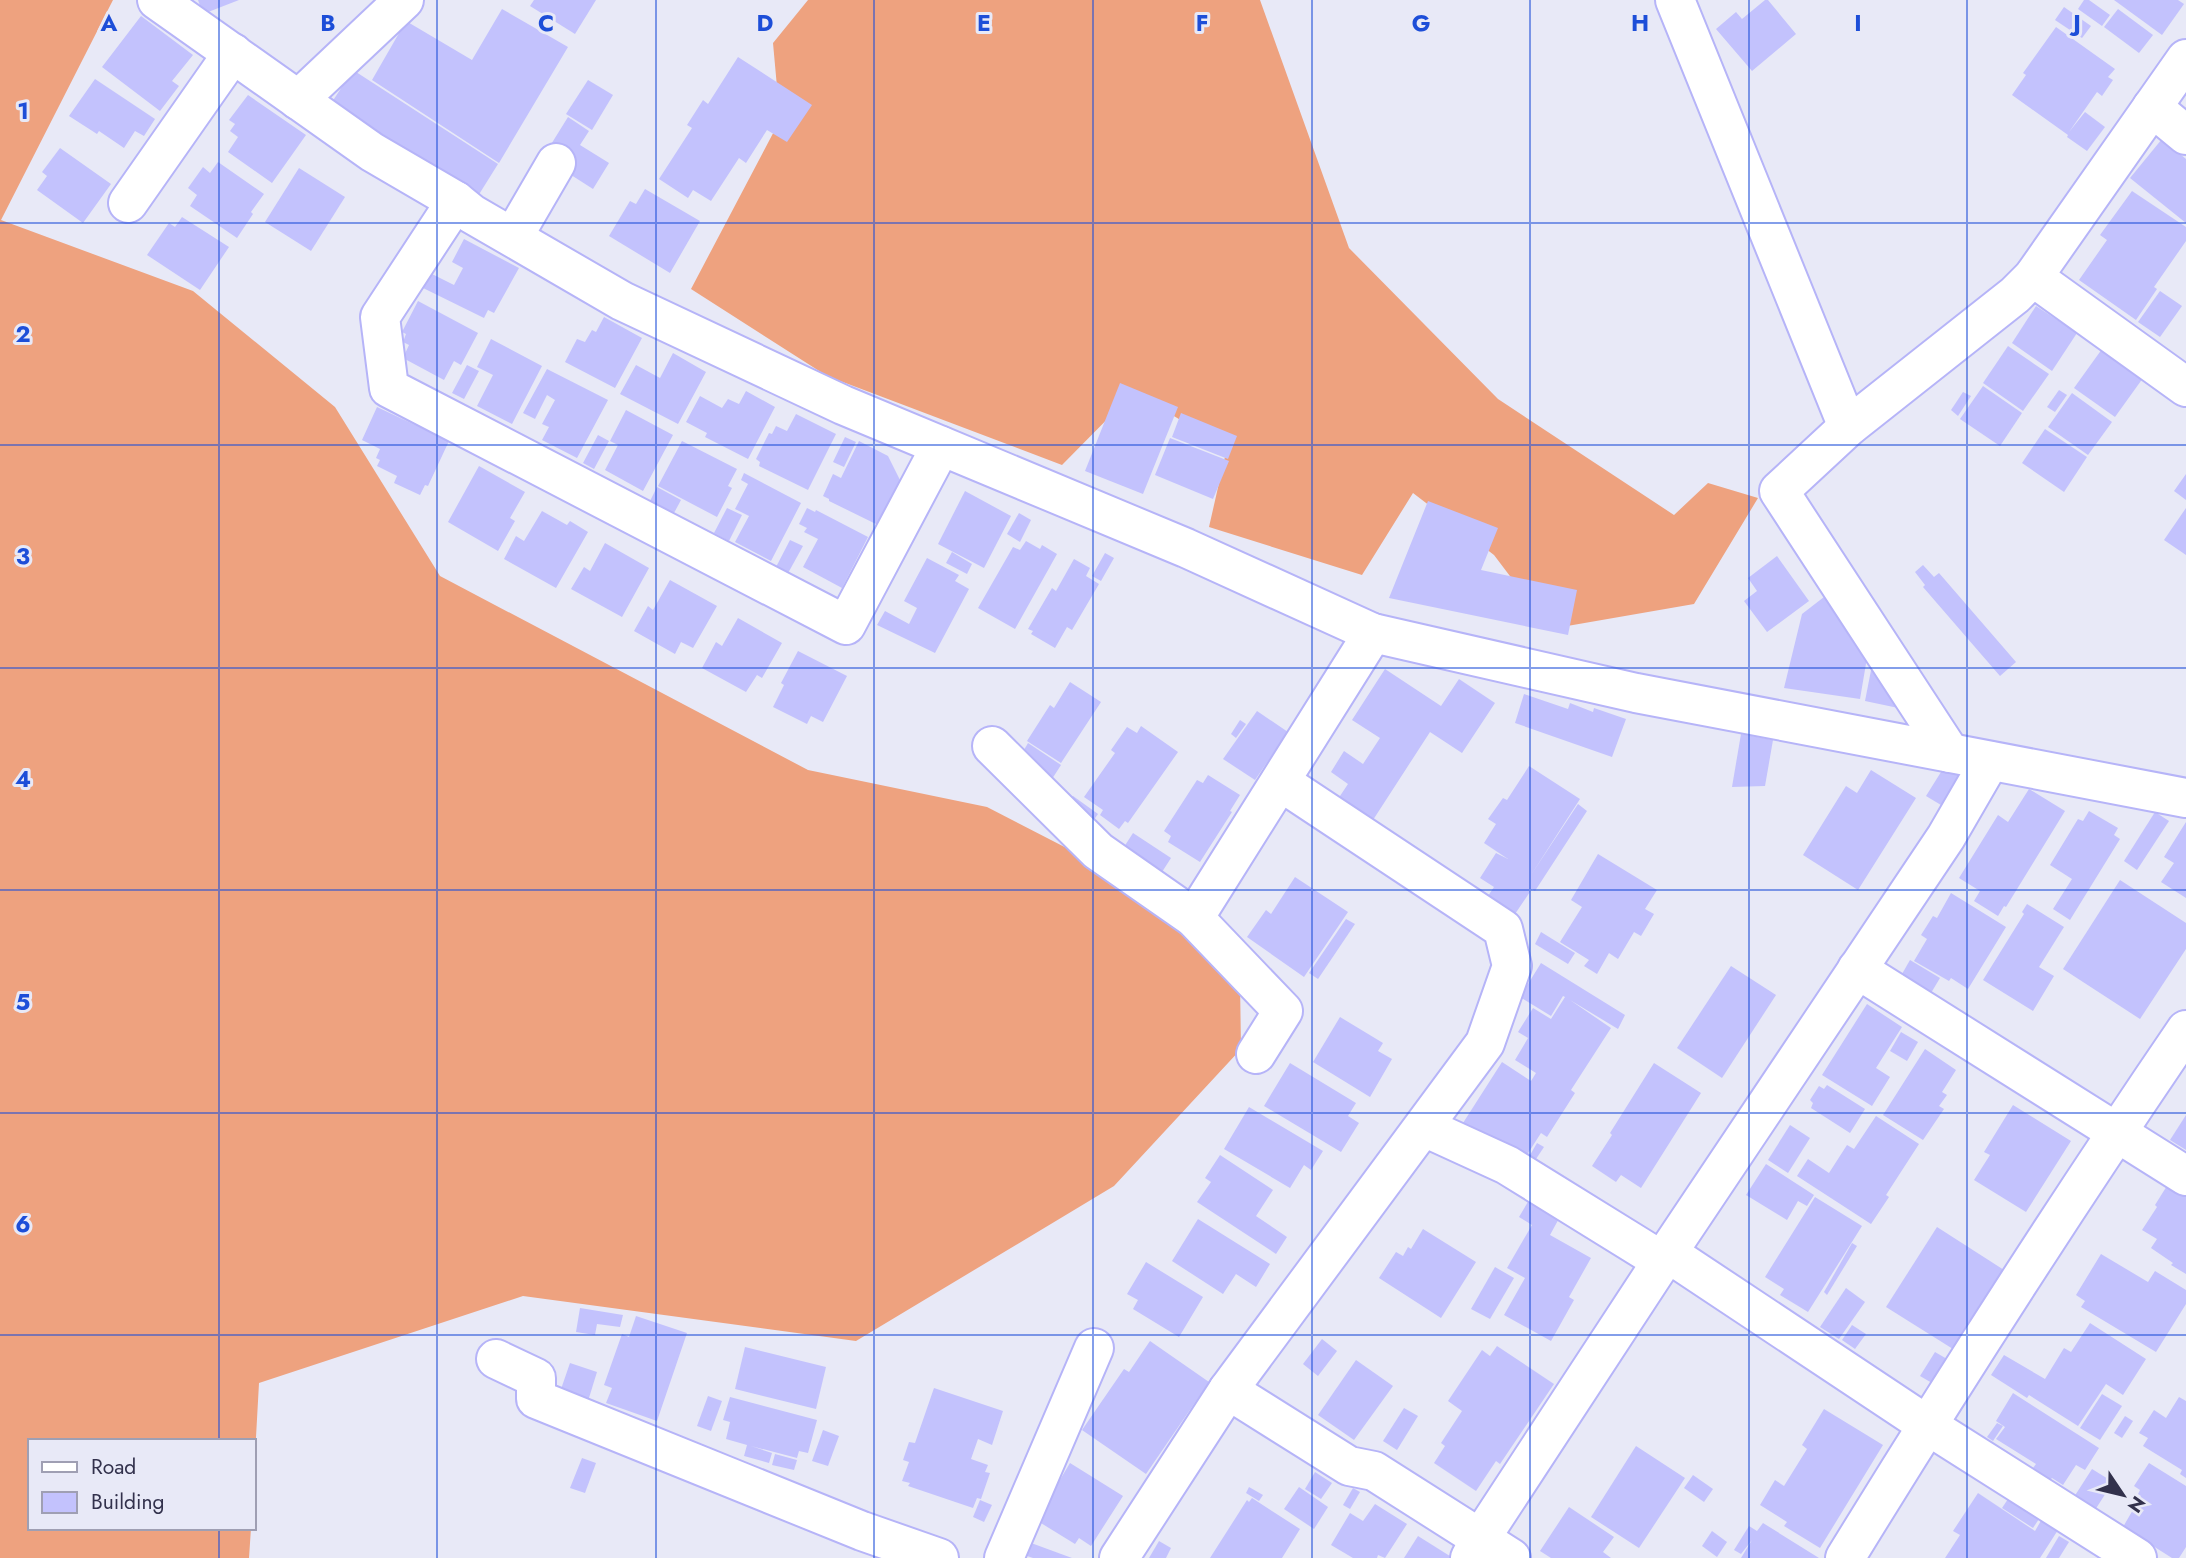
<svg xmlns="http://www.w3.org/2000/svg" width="2186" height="1558" font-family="Jost,sans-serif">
<rect width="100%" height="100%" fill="#e8e9f7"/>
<!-- forest -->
<g fill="#eea27f">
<path d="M0,0h113l-112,220 192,71 142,116 105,169 368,194 179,37 198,102 55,73 1,67 -127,137 -258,155 -333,-45 -264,87 -5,90v-32h-224v87h221l-2,30h-249z"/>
<path d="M808,0h452l89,248 149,151 176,116 34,-32 50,15 -64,106 -144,25 -56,-74 -81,-62 -51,82 -153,-48 18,-79 -93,-56 -72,73 -235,-89 -136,-87 89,-169 -7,-77z"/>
</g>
<!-- building -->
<g fill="#c3c2fd">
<path d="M198,0h41l-36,14z"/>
<path d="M534,0h62l-21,34 -45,-28z"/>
<path d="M1765,0h3l28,34 -44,37 -36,-42 20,-17 6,7z"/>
<path d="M2084,0h5l21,15 -8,11 -24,-17z"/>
<path d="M2114,0h64l6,4 -22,31z"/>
<path d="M2064,7l27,19 -9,12 -27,-18z"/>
<path d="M502,9l66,38 -69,116 -127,-83 34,-59 66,39z"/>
<path d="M2118,9l35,26 -14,18 -35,-26z"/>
<path d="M141,16l52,39 -21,26 7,5 -19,25 -58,-44z"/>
<path d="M2056,27l59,42 -7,8 5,3 -11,16 -5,-4 -28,40 16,-20 20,15 -18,24 -20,-14 1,-2 -56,-40 14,-20 -3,-2z"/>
<path d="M738,57l74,48 -25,37 -20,-12 -21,33 -7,-5 -28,43 -18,-11 -5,8 -29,-19 33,-51 -5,-3 16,-25 5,4z"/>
<path d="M353,70l145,94 -20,32 -146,-94z"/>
<path d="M95,79l60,40 -11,17 -9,-5 -11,17 -25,-17 -2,3 -28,-18z"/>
<path d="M588,80l25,15 -21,35 -26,-16z"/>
<path d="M248,95l58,40 -34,48 -44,-31 10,-15 -8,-6 5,-7 -6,-4z"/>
<path d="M568,117l21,14 -9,14 29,18 -16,26 -25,-16 7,-12 -25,-15z"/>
<path d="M2162,139l24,20v64l-56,-45z"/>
<path d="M60,148l51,36 -28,39 -46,-33 10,-14 -5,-4z"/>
<path d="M218,162l46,32 -13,18 2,2 -16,24 -47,-32 7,-11 -9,-7 15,-21 7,6z"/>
<path d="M299,168l46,29 -34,54 -46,-29z"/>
<path d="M645,189l55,32 -30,52 -61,-37 21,-35 6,3z"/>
<path d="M2132,191l54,36v14l-32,46 3,2 -21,31 -57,-40 28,-40 -7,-5z"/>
<path d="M182,217l47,30 -29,43 -53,-35 22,-32 6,4z"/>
<path d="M464,239l55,29 -25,45 -6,-3 -4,8 -63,-31 9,-14 24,12 9,-17 -11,-6z"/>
<path d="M2160,291l22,15 -22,31 -22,-15z"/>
<path d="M418,301l60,32 -17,32 -7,-4 -10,19 -41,-22 6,-13 -6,-3 3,-8 -4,-2z"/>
<path d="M2036,306l41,27 -25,38 -40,-28z"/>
<path d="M604,317l38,21 -27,50 -50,-26 12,-23 8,3 7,-12 4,2z"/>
<path d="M491,339l51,27 -30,58 -35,-18 16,-31 -16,-8z"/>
<path d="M2008,346l41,28 -26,37 -40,-28z"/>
<path d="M2102,349l41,29 -28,39 -41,-29z"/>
<path d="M673,353l33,19 -28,52 -58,-30 16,-29 24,13z"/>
<path d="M467,365l12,6 -15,28 -12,-6z"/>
<path d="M547,369l61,31 -31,58 -35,-18 7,-13 -7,-3 13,-24 -8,-5 -12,24 -12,-6z"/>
<path d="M1120,383l58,24 -35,87 -58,-23z"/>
<path d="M1983,386l39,27 -22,33 -40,-27z"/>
<path d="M2059,390l8,5 -12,17 -8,-5z"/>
<path d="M746,391l29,16 -27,52 -43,-22 2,-4 -21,-11 14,-26 22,12 6,-9 11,5z"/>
<path d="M1963,392l8,4 -13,20 -7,-6z"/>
<path d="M2072,393l40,29 -24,33 -40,-28z"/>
<path d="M377,407l72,34 -21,45 -3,-1 -5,10 -26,-12 3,-7 -20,-10 3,-6 -4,-2 4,-9 -18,-9z"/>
<path d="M626,410l47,25 -30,56 -38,-21 13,-25 -8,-4z"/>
<path d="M1181,413l56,23 -9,23 -56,-22z"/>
<path d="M796,414l40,20 -28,56 -49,-24 1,-4 -4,-3 13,-26 3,1 4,-8 11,5z"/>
<path d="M2045,429l42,28 -23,35 -42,-29z"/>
<path d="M598,435l11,6 -15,28 -11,-6z"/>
<path d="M845,437l11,5 -12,25 -11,-5z"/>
<path d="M1170,438l59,23 -16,38 -58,-24z"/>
<path d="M682,441l55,28 -9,17 4,2 -15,29 -59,-31z"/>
<path d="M859,441l29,15 13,26 -21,44 -51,-25v-2l-6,-3 10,-22 8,4z"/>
<path d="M479,466l46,26 -15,26 5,3 -17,30 -50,-29z"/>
<path d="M744,473l57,30 -30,58 -36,-19 14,-26 -14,-7 13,-25 -7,-4z"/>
<path d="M2186,474v26l-12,-9z"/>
<path d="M657,487l24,13 -7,13 -24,-12z"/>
<path d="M965,491l46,25 -27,52 -46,-24z"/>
<path d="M1428,501l70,27 -17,42 96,20 -9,45 -179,-37z"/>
<path d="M727,508l15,7 -13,26 -15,-8z"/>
<path d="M807,508l8,4 1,-2 52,27 -26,51 -39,-21 15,-28 -14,-7 3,-4 -8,-4z"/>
<path d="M2186,508v47l-22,-15z"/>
<path d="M542,511l25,14 3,-4 18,11 -32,56 -52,-29 12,-23 8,5z"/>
<path d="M1019,513l12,7 -11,22 -13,-8z"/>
<path d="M790,540l13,6 -16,29 -12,-6z"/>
<path d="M1026,541l14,8 2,-4 15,9 -42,75 -37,-21 35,-61 7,3z"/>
<path d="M605,543l44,25 -27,49 -51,-28 13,-22 6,4z"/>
<path d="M952,552l20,12 -5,10 -21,-11z"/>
<path d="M1105,553l9,5 -13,23 -9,-5z"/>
<path d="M1777,556l32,45 -42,31 -23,-31 13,-10 -9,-13z"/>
<path d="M927,558l32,17 -4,6 14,8 -34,64 -58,-28 8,-14 24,13 8,-16 -13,-7z"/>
<path d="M1074,559l16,9 -4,8 13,8 -27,46 -5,-3 -12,21 -24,-14 2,-3 -5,-2 24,-41 4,3z"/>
<path d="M1923,565l11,12 5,-4 77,89 -16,14 -77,-89 2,-2 -10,-13z"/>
<path d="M670,580l47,26 -24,42 -12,-6 -6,12 -41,-23 14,-25 5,4z"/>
<path d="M1824,597l35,54 9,1 -8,47 -76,-11 18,-74z"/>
<path d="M738,618l44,25 -20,35 -5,-3 -11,17 -44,-24 14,-26 6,4z"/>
<path d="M798,651l49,25 -24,46 -12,-6 -4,8 -34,-17 11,-22 -3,-2z"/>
<path d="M1874,655l29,54 -38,-8z"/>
<path d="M1385,669l56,37 18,-27 36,24 -33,50 -32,-21 -57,88 -35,-21 10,-15 -17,-12 13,-21 19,13 17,-26 -28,-18z"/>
<path d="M1070,682l31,20 -40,61 -34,-22 23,-36 4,3z"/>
<path d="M1524,694l44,15 2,-6 23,9 1,-4 32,11 -14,38 -97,-34z"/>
<path d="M1257,711l31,21 -33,48 -32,-21z"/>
<path d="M1240,720l6,4 -10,14 -5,-4z"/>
<path d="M1141,726l37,26 -50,71 -3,-2 -6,8 -19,-14 3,-5 -19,-13 31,-44 -4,-3 16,-23 10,6z"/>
<path d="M1741,734l32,6 -8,46 -33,1z"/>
<path d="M1028,743l33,22 -9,14 -32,-22z"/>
<path d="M1946,764l16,8 -21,33 -15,-9z"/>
<path d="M1529,766l51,33 -49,76 47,-71 9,7 -52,80 -3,-2 -17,25 -27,-18 6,-9 -14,-9 16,-25 12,6 -24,-16 12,-19 -8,-5 15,-21 4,2z"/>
<path d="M1871,770l45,28 -58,92 -55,-35 43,-69 11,7z"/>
<path d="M1208,775l32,20 -10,16 2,1 -32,50 -32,-20 3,-6 -7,-5 33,-51 6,3z"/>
<path d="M2029,789l36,22 -59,96 -2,-1 -6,10 -24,-15 6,-10 -21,-13 39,-63 10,7z"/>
<path d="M1073,796l25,18 -10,14 -25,-18z"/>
<path d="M2089,811l29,17 -4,7 6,4 -50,81 -17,-11 19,-30 -22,-14 28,-46 5,2z"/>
<path d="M2155,812l14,9 -32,49 -13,-9z"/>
<path d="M2186,822v76l-25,-16 13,-19 -10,-6z"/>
<path d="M1133,833l38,25 -9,14 -38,-25z"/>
<path d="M1598,854l59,36 -12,19 9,5 -13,22 -7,-4 -16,27 -9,-6 -12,21 -13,-8 5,-6 -29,-18 22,-35 -11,-7z"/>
<path d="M1295,877l53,35 -44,65 -57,-40 19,-27 5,4z"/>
<path d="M2120,880l66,43v26l-46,70 -77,-50z"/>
<path d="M1951,893l55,34 -38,62 -17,-11 -2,3 -35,-20 13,-22 -6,-4 12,-19 4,2z"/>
<path d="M2027,904l37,23 -25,40 15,9 -21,35 -50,-31 41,-66 -2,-2z"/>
<path d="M1346,919l9,5 -37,55 -9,-6z"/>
<path d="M1541,932l34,21 -7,11 -33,-20z"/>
<path d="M1910,960l30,18 -9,15 -29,-19z"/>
<path d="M1541,963l84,52 -7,14 -48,-29 41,28 -40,62 4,3 -28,44 -6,-4 -18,28 -60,-38 39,-61 29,19 5,-8 -21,-13 13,-22 -10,-6 15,-24 18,11 14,-22 -2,-1 -12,20 -31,-19z"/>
<path d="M1731,966l45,29 -54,83 -45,-30z"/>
<path d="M1867,1004l35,23 -26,41 14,9 -18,29 -50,-31z"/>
<path d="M1340,1017l43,26 -5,8 14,8 -22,38 -57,-35z"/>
<path d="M1901,1032l17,10 -11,19 -17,-10z"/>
<path d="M1925,1049l31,21 -14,22 5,3 -8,11 5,3 -21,31 -40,-25z"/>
<path d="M1290,1063l66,40 -8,13 11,7 -18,29 -77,-46z"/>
<path d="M1654,1063l47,30 -60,95 -20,-13 -5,7 -24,-16 20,-31 -2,-2z"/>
<path d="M1827,1085l38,24 -15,24 -39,-25 2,-5 -3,-3 9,-14 5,3z"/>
<path d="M2013,1105l58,36 -45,71 -52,-32 16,-25 -6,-3z"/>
<path d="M1249,1107l74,44 -12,19 -7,-5 -14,23 -66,-39z"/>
<path d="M2186,1115v35l-16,-10z"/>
<path d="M1876,1116l43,28 -33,51 3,2 -18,27 -74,-48 11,-17 21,14 18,-28 7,4z"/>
<path d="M1790,1125l20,13 -22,35 -20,-13z"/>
<path d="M1537,1143l7,4 -12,18 -6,-3z"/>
<path d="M1220,1155l53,35 -17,26 31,21 -11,17 -79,-52 14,-20 -6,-4z"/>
<path d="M1766,1164l48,31 -7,11 -9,-5 -11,19 -41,-25z"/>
<path d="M2170,1181l16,10v83l-15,-9 2,-2 -22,-15 6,-9 -15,-9 15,-23 -2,-2z"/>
<path d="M1532,1195l30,18 -12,22 41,23 -22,39 5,3 -23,41 -47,-26 21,-37 -18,-10 25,-43 -13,-8z"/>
<path d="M1815,1197l47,29 -54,86 -28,-17 4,-6 -19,-12z"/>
<path d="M1198,1219l72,45 -14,23 -20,-13 -13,20 -51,-33z"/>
<path d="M1937,1227l67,43 -51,79 -67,-42z"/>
<path d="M1423,1229l53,33 -35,56 -62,-40 17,-26 7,4 5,-9 3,2z"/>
<path d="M1852,1243l5,3 -30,49 -3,-3z"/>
<path d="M2101,1254l47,28 7,-11 31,19v14l-30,48 -75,-45 4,-6 -9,-6z"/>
<path d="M1146,1262l57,35 -24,40 -46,-28 5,-9 -11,-6z"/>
<path d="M1495,1267l19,11 -24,41 -19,-10z"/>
<path d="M1846,1288l19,14 -26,37 -19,-12z"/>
<path d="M580,1308l43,7 -3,12 -23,-3 -2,11 -19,-3z"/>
<path d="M636,1316l51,17 -30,88 -51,-18 6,-15 -8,-3 18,-51 7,3z"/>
<path d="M2090,1323l56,36 -23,36 -17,-11 -28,42 -49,-31 -2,3 -36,-23 13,-20 41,24 19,-31 7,4z"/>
<path d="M1852,1325l14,9 -11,15 -13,-9z"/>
<path d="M1322,1339l15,12 -19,25 -15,-12z"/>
<path d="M1150,1341l59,41 -63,92 -64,-44 42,-61 5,3z"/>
<path d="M1497,1346l57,38 -54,80 -4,-3 -20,30 -42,-28 11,-17 -4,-3 21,-32 -14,-10 34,-51 8,6z"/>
<path d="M745,1347l81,20 -10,42 -81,-20z"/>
<path d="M1935,1352l12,7 -15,24 -12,-7z"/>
<path d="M1356,1360l37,26 -39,54 -36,-25z"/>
<path d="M570,1363l27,9 -9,29 -28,-9z"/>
<path d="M934,1388l69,23 -11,34 -14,-6 -7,20 17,6 -3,7 5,1 -9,26 -4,-1 -4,10 -65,-22 2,-3 -8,-2 7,-19 -6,-2 6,-18 6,1z"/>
<path d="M2013,1393l86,55 -14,22 -9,-5 -13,20 -11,-7 -2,2 -17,-12 3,-4 -40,-25 9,-12 -9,-6z"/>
<path d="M2102,1394l20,12 -22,34 -20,-12z"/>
<path d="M708,1396l14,5 -11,30 -14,-5z"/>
<path d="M730,1397l87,23 -9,33 -9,-2 -2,7 -46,-12 21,7 -3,10 -25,-7 3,-11 -21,-6 4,-17 -7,-2z"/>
<path d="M2179,1397l7,4v77l-6,-4 2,-4 -39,-24 5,-8 -9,-5 15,-23 12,8z"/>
<path d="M1404,1408l14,8 -21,34 -14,-9z"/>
<path d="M1824,1409l59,36 -63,103 -36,-22 3,-4 -27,-17 15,-25 9,6 23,-37 -5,-4z"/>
<path d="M2125,1416l8,5 -11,17 -8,-5z"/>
<path d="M1997,1423l6,3 -10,15 -6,-4z"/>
<path d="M823,1430l16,6 -11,30 -16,-5z"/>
<path d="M1636,1446l49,32 -46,70 -48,-31z"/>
<path d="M775,1454l22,6 -3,10 -22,-5z"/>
<path d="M582,1458l14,5 -11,30 -15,-5z"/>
<path d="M1070,1463l53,33 -32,50 -12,-8 -4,6 -39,-24z"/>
<path d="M2149,1463l37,23v61l-7,11h-7l-49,-31 18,-31 -3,-2 2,-4 -6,-4z"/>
<path d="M2092,1469l21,13 -18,28 -21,-13z"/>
<path d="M1315,1472l17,11 -11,16 -16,-10z"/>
<path d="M1693,1475l20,14 -9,13 -20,-14z"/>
<path d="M1249,1487l14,8 -4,6 -13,-8z"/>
<path d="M1299,1487l29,20 -14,22 -30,-20z"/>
<path d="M1353,1488l7,4 -10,17 -7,-4z"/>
<path d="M1978,1493l57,38 7,-12 16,11 -18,28h-95l15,-23 -7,-4z"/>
<path d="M2010,1496l31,20 -8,12 -31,-20z"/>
<path d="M1252,1498l48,31 -18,29h-72l37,-58 2,2z"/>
<path d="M980,1500l12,5 -8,17 -11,-5z"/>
<path d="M1375,1504l32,20 -22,34 -7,-3 -1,3h-24l-22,-13 19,-32 13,8z"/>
<path d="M1569,1507l45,30 -11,15 8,6h-60l-11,-7z"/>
<path d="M1763,1523l56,35h-78l11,-18 -11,14 -7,-4 15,-24 8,5z"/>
<path d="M1712,1531l15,11 -10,15 -15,-11z"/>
<path d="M1418,1536l35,22h-49z"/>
<path d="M2059,1536l10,6 -10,16h-13z"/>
<path d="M1023,1540l49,18h-39l-15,-5z"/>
<path d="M1159,1541l12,7 -5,10h-17z"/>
</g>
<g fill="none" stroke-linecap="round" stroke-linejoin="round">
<!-- minor casing -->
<g stroke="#b6b4f8" stroke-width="42">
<g id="minor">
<path d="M157,0l215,152 84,49 16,13 150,87 221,104 343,143 187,85 263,60 550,105"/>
<path d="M1675,0l173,427"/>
<path d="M298,100l106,-100"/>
<path d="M2152,107l34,28"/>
<path d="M456,201l-76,116 9,71 457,237 95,-179"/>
<path d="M128,203l105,-150"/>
<path d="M513,237l43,-74"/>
<path d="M2033,277l153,110"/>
<path d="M992,746l106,105 96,67 89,93 -27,43"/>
<path d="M1950,753l-171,-262 69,-64 167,-132 18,-18 153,-218"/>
<path d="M1194,918l179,-285"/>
<path d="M1857,969l329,207"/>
<path d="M1424,1127l83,38 155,96"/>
<path d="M1668,1253l259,172 210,133"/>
<path d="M496,1359l40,19v21l326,132 77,27"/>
<path d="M1228,1390l121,76 25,5 137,87"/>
<path d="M1004,1558l90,-210"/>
<path d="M1119,1558l109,-168 257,-347 27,-77 -9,-37 -222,-147"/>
<path d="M1470,1558l10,-19 182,-278 284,-424 44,-76"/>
<path d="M1845,1558c110,-179 223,-355 341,-528"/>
</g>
</g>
<!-- minor -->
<use href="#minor" stroke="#fff" stroke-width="38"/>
</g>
<!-- grid -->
<path fill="none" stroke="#1d4ed8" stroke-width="2" stroke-opacity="0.55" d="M219,0v1441M437,0v1558M656,0v1558M874,0v1558M1093,0v1558M1312,0v1558M1530,0v1558M1749,0v1558M1967,0v1558M0,223h2186M0,445h2186M0,668h2186M0,890h2186M0,1113h2186M0,1335h2186M219,1528v30"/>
<g font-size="23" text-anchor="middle" font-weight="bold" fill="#1d4ed8" stroke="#e8e9f7" stroke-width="6" stroke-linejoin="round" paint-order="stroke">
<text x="109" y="31">A</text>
<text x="328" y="31">B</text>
<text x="546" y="31">C</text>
<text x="765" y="31">D</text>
<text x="984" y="31">E</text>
<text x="1202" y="31">F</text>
<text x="1421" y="31">G</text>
<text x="1640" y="31">H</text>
<text x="1858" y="31">I</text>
<text x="2077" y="31">J</text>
<text x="23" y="119">1</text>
<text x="23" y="342">2</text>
<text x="23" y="564">3</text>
<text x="23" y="787">4</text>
<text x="23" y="1010">5</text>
<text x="23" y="1232">6</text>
</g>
<!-- legend -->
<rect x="28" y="1439" width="228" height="91" fill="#e8e9f7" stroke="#9f9fb3" stroke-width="2"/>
<rect x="42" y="1462" width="35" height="10" fill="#ffffff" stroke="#9f9fb3" stroke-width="2"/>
<text x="91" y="1474" font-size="21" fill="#32314c">Road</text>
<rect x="42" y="1492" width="35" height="21" fill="#c3c2fd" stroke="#9f9fb3" stroke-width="2"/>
<text x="91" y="1509" font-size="21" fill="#32314c">Building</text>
<!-- north arrow -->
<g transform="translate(2123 1495) rotate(125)" stroke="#e8e9f7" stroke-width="5" paint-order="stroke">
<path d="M0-5L12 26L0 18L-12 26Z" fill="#32314c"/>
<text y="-10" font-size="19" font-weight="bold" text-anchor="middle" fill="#32314c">N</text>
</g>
</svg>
